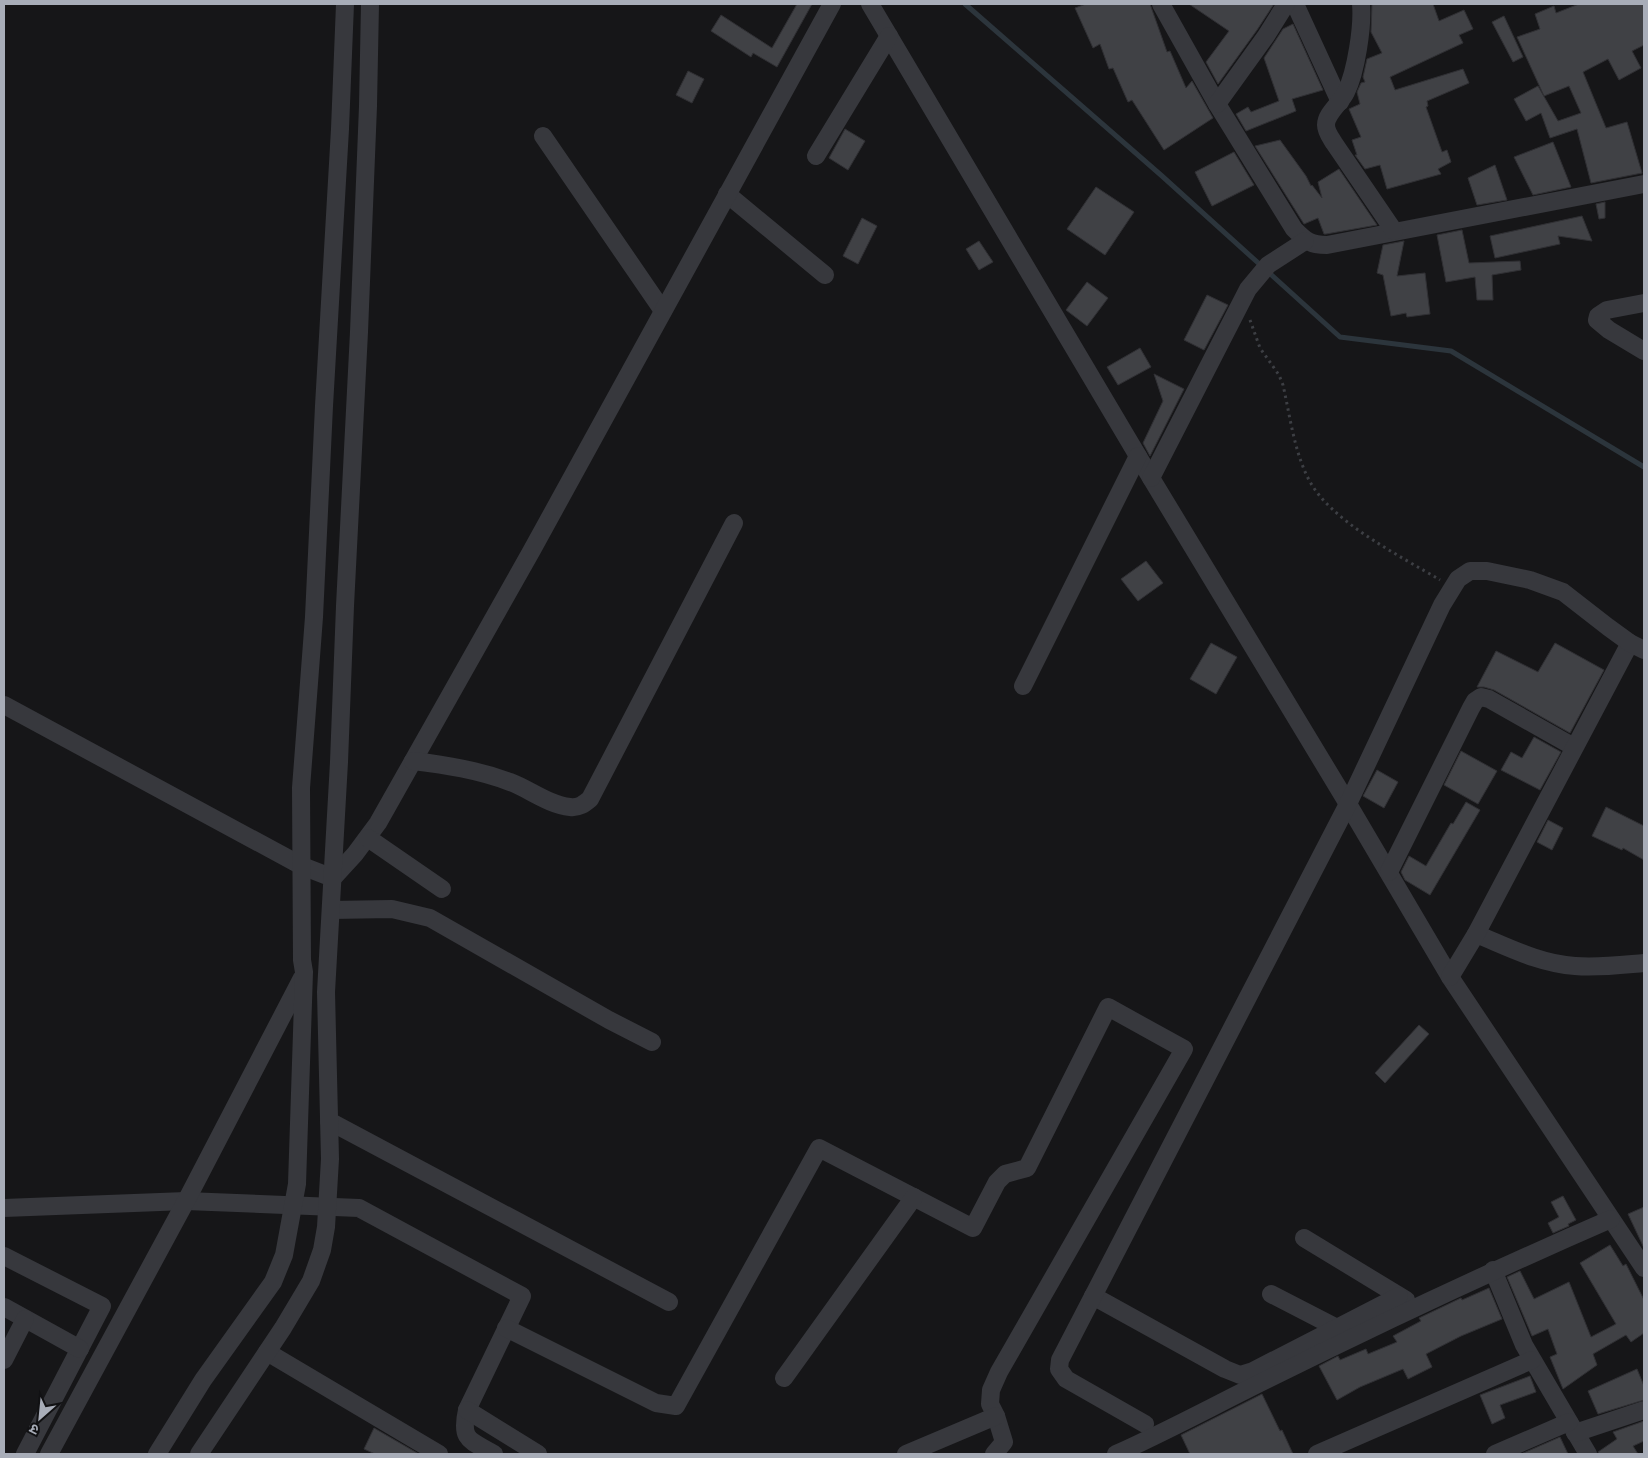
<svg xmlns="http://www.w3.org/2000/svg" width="1648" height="1458" font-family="Roboto,'Noto Sans Devanagari',sans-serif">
<rect width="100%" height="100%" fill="#161618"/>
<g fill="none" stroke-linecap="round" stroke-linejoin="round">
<!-- stream -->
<path stroke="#2c353c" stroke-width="5" d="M965,4l197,172 178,161 111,14 193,116"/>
</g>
<!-- building -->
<g fill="#404145" stroke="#303034">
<path d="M797,4h15l-35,63 -24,-14 -2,4 -40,-26 10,-16 51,33z"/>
<path d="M1086,4h64l17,48 3,-1 16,37 6,-7 21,37 -49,32 -32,-50 -4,2 -15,-34 -4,1 -9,-25 -7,4 -18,-40z"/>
<path d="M1189,4h85l-17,26 -39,54 -12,-22 23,-31z"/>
<path d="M1372,4h61l6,17 25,-11 9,19 -14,6 4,8 -73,34 5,13 68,-21 6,14 -42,18 1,5 -2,1 16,45 5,-2 4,12 -13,7 3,5 -54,15 -7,-24 -15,4 -10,-14h2l-5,-15 9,-3 -12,-28 11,-5 -3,-12 4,-9 4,-1 -2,-5 4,-18 15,-6 -11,-21z"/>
<path d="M1579,4h65v41l-12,6 9,17 -22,12 -11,-21 -25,13 23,56 21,-6 15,51 -51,10 -14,-54 -27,9 -9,-25 -15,8 -12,-22 24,-13 20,35 23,-8 -12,-27 -25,10 -27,-59 23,-8 -5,-15 19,-8 2,7z"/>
<path d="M1504,16l19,41 -10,5 -21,-40z"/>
<path d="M1293,24l30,66 -31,9 4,12 -50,20 -10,-17 12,-7 3,5 28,-11 -15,-43 19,-29z"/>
<path d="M688,71l16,8 -12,24 -16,-8z"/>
<path d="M845,129l20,12 -17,29 -19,-12z"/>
<path d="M1280,140l26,36 5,10 1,-1 10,13 -4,-16 21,-13 38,56 -51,9h-2l-6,-16 -14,6 -49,-78z"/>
<path d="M1553,142l18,45 -38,8 -19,-38z"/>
<path d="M1234,152l20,33 -42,21 -17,-34z"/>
<path d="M1495,165l12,35 -30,5 -9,-27z"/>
<path d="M1096,187l38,25 -29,43 -38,-26z"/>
<path d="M1605,202v16l-6,1 -3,-15z"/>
<path d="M1582,216l10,25 -34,-5 2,8 -65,14 -5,-22z"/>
<path d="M862,218l15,8 -19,38 -15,-8z"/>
<path d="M1462,230l7,33 51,-2 1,9 -29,5 1,25h-16l-2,-23 -29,5 -9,-47z"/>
<path d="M979,241l14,21 -14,8 -13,-21z"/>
<path d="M1404,241l-7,35 28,-3 5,41 -23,3 -1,-4 -15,3 -8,-41 -6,-2 6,-28z"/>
<path d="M1087,282l21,16 -21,28 -21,-16z"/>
<path d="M1207,295l21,10 -24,45 -20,-10z"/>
<path d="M1140,348l11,19 -33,18 -11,-18z"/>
<path d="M1154,374l30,15 -34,67 -7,-13 20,-42z"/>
<path d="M1146,561l17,22 -25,18 -17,-22z"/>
<path d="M1211,643l26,14 -21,37 -26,-15z"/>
<path d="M1555,643l49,27 -34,63 -76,-43 -10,-3h-7l19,-36 42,21z"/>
<path d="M1534,737l27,15 -21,38 -39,-20 10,-18 11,6z"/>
<path d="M1461,751l36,20 -19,33 -34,-19z"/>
<path d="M1377,770l21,12 -14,26 -21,-12z"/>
<path d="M1466,802l14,8 -50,85 -25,-15 -4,-8 8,-16 17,10 25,-43 2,1z"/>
<path d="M1606,807l38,19v34l-21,-12 -1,2 -30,-14z"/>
<path d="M1548,820l15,8 -11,22 -15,-8z"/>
<path d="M1419,1025l10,9 -44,49 -10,-10z"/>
<path d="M1563,1196l13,24 -8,4 1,2 -16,7 -5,-10 11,-6 -8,-15z"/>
<path d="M1644,1207v41l-16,-34z"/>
<path d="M1610,1245l13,21 3,-2 18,36v33l-13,9 -5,-7 -33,19 4,11 -34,24 -13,-32 7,-3 -9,-25 -16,7 -25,-59 13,-6 14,28 35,-17 22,55 25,-13 -36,-61z"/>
<path d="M1489,1288l13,31 -41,17 -35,18 6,13 -24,12 -5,-10 -43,18 -23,13 -18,-34 19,-10 2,4 26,-11 2,5 29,-12 -4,-6 28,-15 -2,-3 42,-20 1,2z"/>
<path d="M1637,1369l7,17v14l-46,14 -10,-23z"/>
<path d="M1530,1376l6,16 -36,13 5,13 -13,6 -12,-29z"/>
<path d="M1262,1394l18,37 2,-1 11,24h-103l-9,-19z"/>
<path d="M1644,1421v20l-11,5 5,8h-39l-1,-2 19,-13 -4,-7z"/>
<path d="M374,1428l45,26h-44l-11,-5z"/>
<path d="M1560,1437l8,17h-47z"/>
</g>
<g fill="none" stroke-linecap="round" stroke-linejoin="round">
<!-- path -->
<path stroke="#3d3f44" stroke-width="3" stroke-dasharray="2.5 4" stroke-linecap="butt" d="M1250,320l10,28 19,27 4,10c7,31 11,65 25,93 21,43 91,77 132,102"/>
<!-- minor -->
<g stroke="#37383d" stroke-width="18">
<path d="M870,4l281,474 197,326 102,173 194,291"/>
<path d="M1161,4l56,100 77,125c12,12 16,16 33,16l317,-61"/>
<path d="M1295,4l45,98"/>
<path d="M1361,4c2,22 -5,68 -15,88 -5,11 -20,21 -20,33 0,7 5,13 8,18l60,88"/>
<path d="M1217,104l49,-68 20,-32"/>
<path d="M543,136l120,175"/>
<path d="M816,156l73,-120"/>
<path d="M727,194l98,81"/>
<path d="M1644,351l-35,-21 -12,-10 1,-4 9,-6 37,-7"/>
<path d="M1151,478l97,-189 20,-24 37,-24"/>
<path d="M1023,686l115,-230"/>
<path d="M4,705l298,161 31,12 22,-24 23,-31 154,-273 300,-546"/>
<path d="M413,761c33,4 65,9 97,21 19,7 39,23 60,25 9,1 14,-3 20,-8l144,-276"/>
<path d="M368,838l74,51"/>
<path d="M1389,872l82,-164 4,-7 6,-4 8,2 85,48"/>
<path d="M331,910l61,-1 38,9 179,102 43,22"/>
<path d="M1476,934c32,13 64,30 99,32 23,2 46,-1 69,-3"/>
<path d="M1450,977l26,-43 154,-291"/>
<path d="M329,1121l340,181"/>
<path d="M4,1208l182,-7 173,7 163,88 -55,114c-7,31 3,30 27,44"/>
<path d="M1304,1238l102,62"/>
<path d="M4,1256l98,50 -77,148"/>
<path d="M1493,1270l31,75 64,109"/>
<path d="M1271,1294l66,34"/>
<path d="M1093,1296l132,73 15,6 13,-4 146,-75"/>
<path d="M4,1307l76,42"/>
<path d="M506,1328l150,75 20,3 143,-258 154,80 24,-46 8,-8 22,-6 81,-161 76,42 -185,323 -8,18 -1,14 6,12 8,26 -10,12"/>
<path d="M267,1352l172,102"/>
<path d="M4,1360l21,-41"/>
<path d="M784,1378l130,-181"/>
<path d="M467,1410l71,44"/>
<path d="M1145,1424l-79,-45 -7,-10 1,-9 288,-556 94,-199 16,-26 12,-8h17l43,9 33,12 45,35 22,16 14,7"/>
<path d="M1575,1433l69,-23"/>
<path d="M49,1454l137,-253 116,-223"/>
<path d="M157,1454l46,-74 70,-98 11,-27 13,-71 7,-212 -2,-12 -1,-172 13,-171 10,-211 16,-277 5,-125"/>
<path d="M199,1454l84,-126 28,-47 11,-31 4,-23 4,-68 -4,-167 13,-230 6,-156 14,-274 9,-226 2,-102"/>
<path d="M906,1454l90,-38"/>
<path d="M1116,1454c45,-20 88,-43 132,-65 120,-60 241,-117 363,-170"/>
<path d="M1317,1454l215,-94"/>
<path d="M1495,1454l74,-32"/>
</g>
</g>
<!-- border -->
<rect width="1648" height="1458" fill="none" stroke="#a8adb8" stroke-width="10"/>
<!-- north arrow -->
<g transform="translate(40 1418) rotate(207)" stroke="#111113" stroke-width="4" paint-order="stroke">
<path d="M0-4L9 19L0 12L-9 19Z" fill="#a8adb8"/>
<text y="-8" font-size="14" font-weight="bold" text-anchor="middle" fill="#a8adb8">उ</text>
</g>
</svg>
